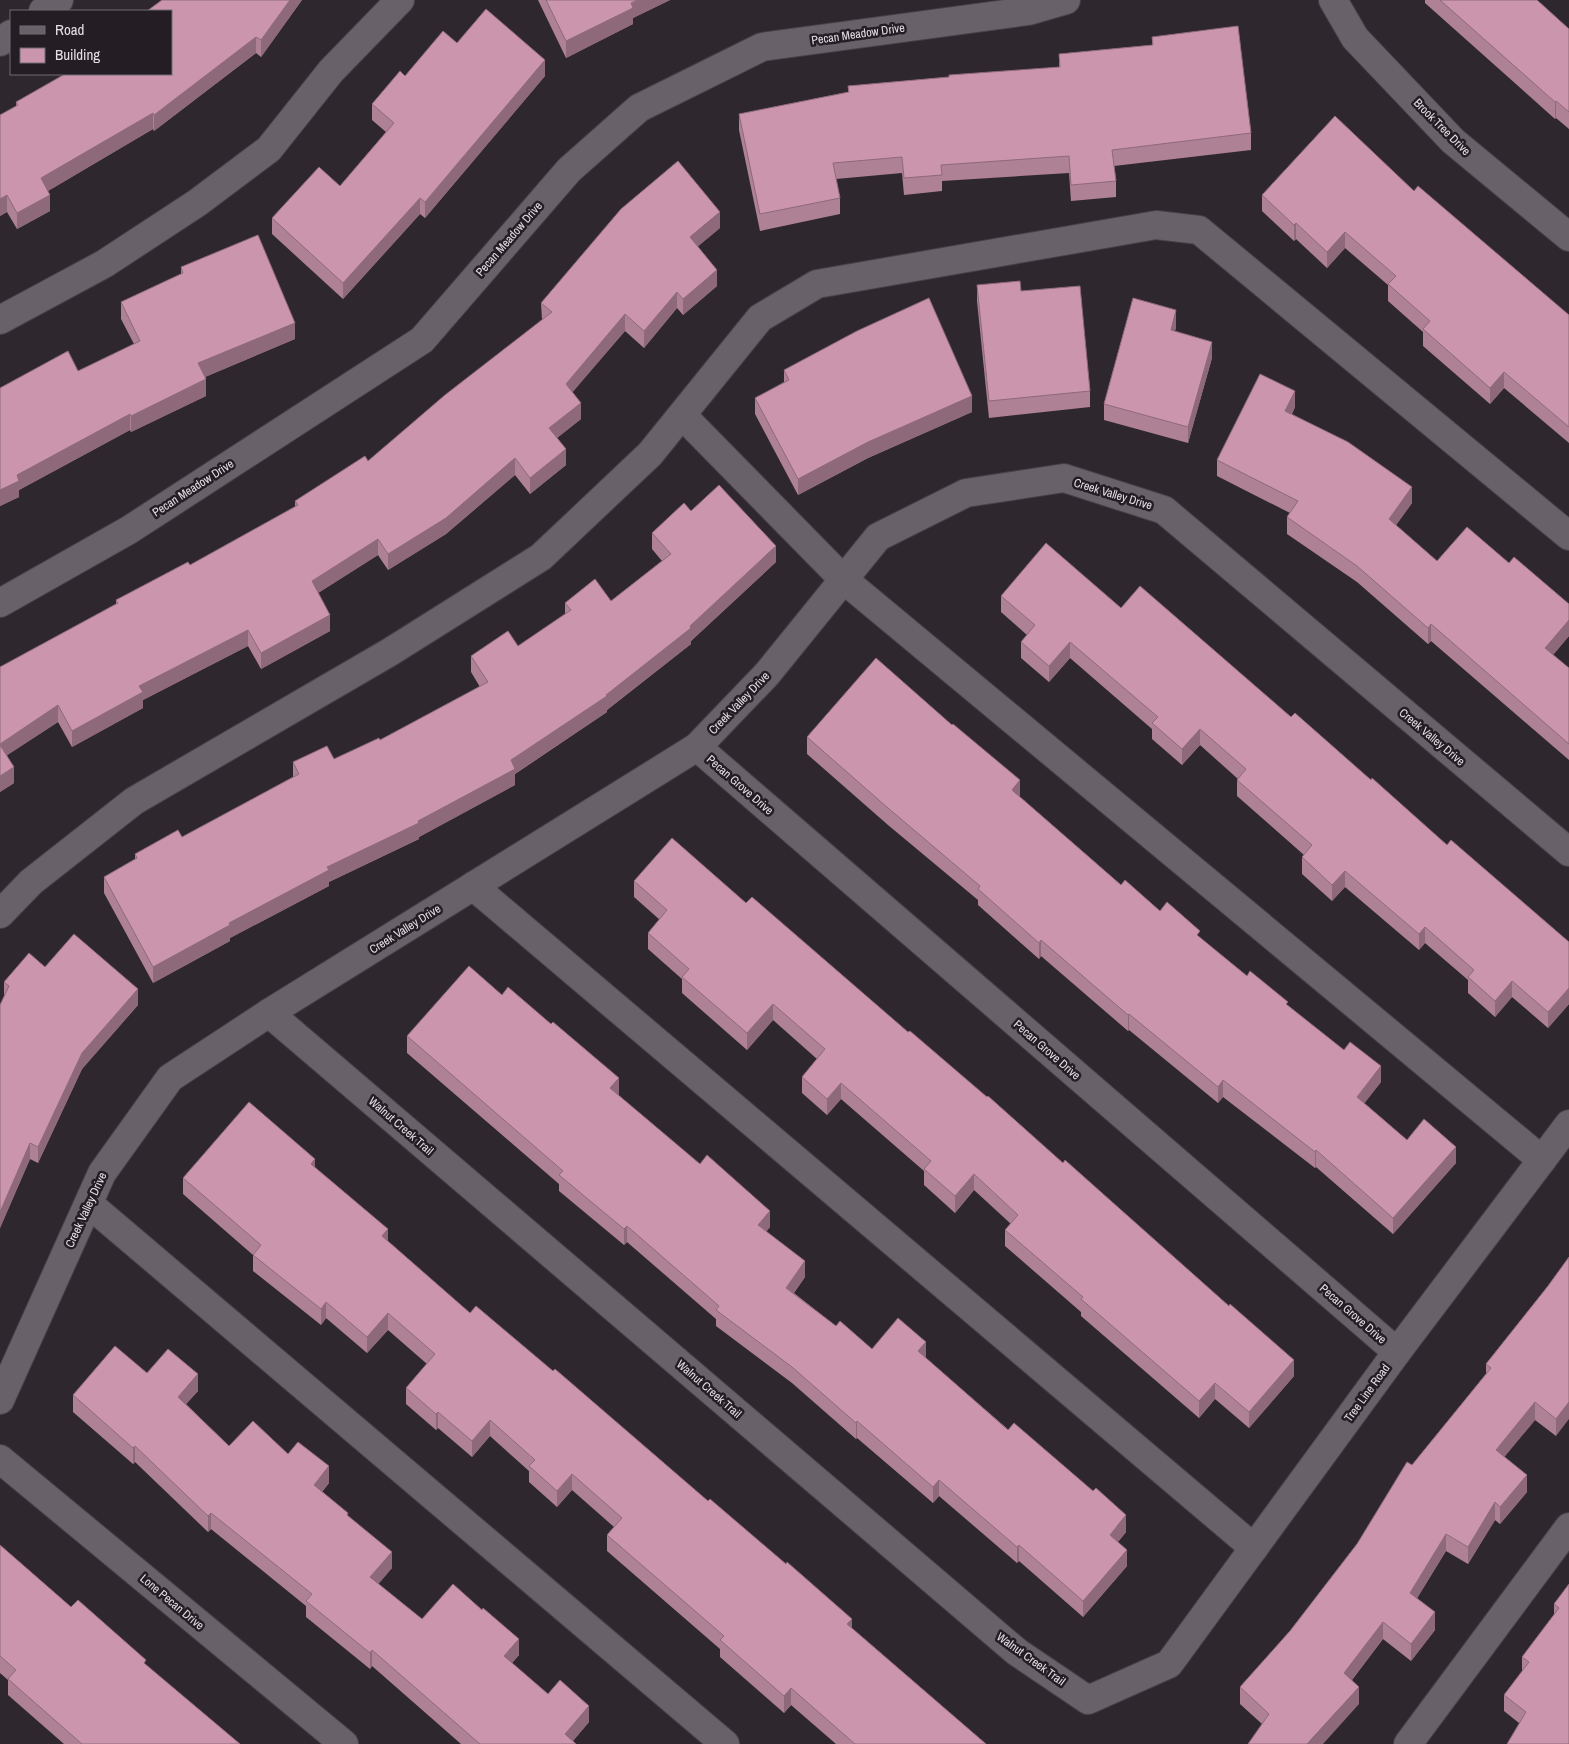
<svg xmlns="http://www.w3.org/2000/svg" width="1569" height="1744" font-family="'Archivo Narrow',sans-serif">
<rect width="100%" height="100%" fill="#2e272e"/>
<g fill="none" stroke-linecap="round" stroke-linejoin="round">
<!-- minor casing -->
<g stroke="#474247" stroke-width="30">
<g id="minor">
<path d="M1333,0l22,38 98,103 116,96"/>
<path d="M43,11l16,-11"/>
<path d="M0,42l11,-8"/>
<path d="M0,320l104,-56 93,-61 72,-54 62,-78 69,-71"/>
<path d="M682,415l161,164 699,581"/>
<path d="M0,603l129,-73 293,-190 147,-170 70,-62 123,-61 266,-36 38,-11"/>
<path d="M697,747l700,605"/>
<path d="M473,886l781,662"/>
<path d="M0,914l31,-32 103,-81 256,-149 151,-95 109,-103 110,-136 57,-34 339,-59 43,5 370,306"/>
<path d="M269,1013l748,639 71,48 81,-36 228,-312 172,-228"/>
<path d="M89,1204l636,540"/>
<path d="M0,1400l102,-227 68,-95 99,-65 428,-266 70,-73 111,-137 88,-44 98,-15 100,32 405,342"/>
<path d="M0,1459l344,285"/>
<path d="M1408,1744l161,-217"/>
</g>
</g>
<!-- minor -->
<use href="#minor" stroke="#696169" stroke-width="28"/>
</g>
<!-- wall -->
<g fill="#af8195">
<path d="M162,0h140l-41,57 -5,-4 -102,78 -1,-2 -105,62 2,20 -33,18 -10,-17 -7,4v-101l16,-9v-4l155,-28z"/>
<path d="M538,0h132l-37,18v6l-67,34z"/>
<path d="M1425,0h112l32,29v100l-13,-11 -1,1 -130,-116z"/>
<path d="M1152,37l99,96v17l-137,16 2,15v16l-45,4 -2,-28 -127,8v10l-38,4 -2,-22 -66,6 4,19v16l-80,17 -21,-101v-16l109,-22v-6l211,-19v-13l93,-9z"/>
<path d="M457,43l88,33 -120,142 -5,-4 -77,85 -71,-65v-16l68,-32 46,-54 -14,-12v-16l33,-28z"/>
<path d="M1414,191l155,124v128l-65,-55 -14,16 -67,-58v-14l-35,-31v-16l-43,-37 -18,20 -31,-29 -2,2 -32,-30v-16z"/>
<path d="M720,228l-22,18 19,40 -34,29 -6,-7 -33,40 -19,-17 -53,61 9,27 -24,19 9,27 -36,29 -15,-19 -69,59 -58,36 -10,-15 -60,38 12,38 -69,38 -13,-23 -105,54v8l-71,39 -14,-25 -51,33 7,28 -14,9v-125l116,-63v-4l74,-35 105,-58v-6l73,-40 174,-141 -1,-17z"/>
<path d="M181,267l114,72 -90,38 1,19 -75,36 -1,-2 -111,60v7l-19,9v-118l78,-17 56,-27 -13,-25v-17l60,-28z"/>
<path d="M977,285l44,6 69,100v16l-101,11 -12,-117z"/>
<path d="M1176,327l-1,4 37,27 -24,85 -84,-23v-16z"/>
<path d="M784,370l188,42 -104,46 -70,37 -43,-81v-16l29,-16z"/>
<path d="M1295,407l-3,7 120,89 -16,22 41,36 72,2 60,41v32l-16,19 16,13v92l-138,-119 -3,3 -71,-62 -70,-48v-17l3,-4 -73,-37v-16z"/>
<path d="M691,511l85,51 -85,79v3l-84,66v2l-92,62v11l-96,52v2l-90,43v4l-99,52v3l-77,42 -49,-90v-16l31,-17v-6l47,-17 111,-60v-15l41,-3 46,-19 100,-53 -9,-15v-16l47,-10 47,-32v-11l46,-2 51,-40 -10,-12v-16z"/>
<path d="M1001,596l120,12 170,109 80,63 76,65 122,97v62l-21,24 -36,-31 -17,20 -27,-24v-13l-43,-37 -6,7 -74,-63 -13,14 -30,-27v-17l2,-2 -67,-59v-16l1,-1 -38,-34 -18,20 -30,-26v-10l-82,-71 -21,24 -28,-24v-16l6,-7 -26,-23z"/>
<path d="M807,737l213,60 101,88 79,53 47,38 41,30 93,76 -17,21 43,37 49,23 -63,71 -77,-67 -1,1 -92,-71 -5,6 -89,-73 -1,1 -87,-75 -2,3 -61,-54v-5l-90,-75 -81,-71z"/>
<path d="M634,881l112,22 548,473 -45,52 -34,-29 -16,19 -118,-102v-4l-76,-66v-16l6,-6 -37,-34 -19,23 -31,-28v-14l-83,-72 -14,16 -25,-22v-16l15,-18 -44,-39 -26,30 -65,-57v-14l-34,-30v-16l12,-13 -26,-23z"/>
<path d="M45,967l93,38 -56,64 -44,94 -8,-4 -30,69v-223l4,-8v-15z"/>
<path d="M502,995l49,29 68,70 -1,1 152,132 -4,5 39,45 -11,16 42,33 36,23 54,9 200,174 -8,10 9,24 -44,51 -64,-56 -2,2 -78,-67 -6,7 -76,-65 -1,1 -64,-56 -76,-57v-7l-89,-77 -3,3 -65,-54v-7l-152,-131v-17z"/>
<path d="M315,1168l73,73 82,72 382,315 134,116h-150l-45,-39 -7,8 -64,-56v-8l-113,-98v-16l7,-8 -42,-37 -15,17 -28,-25v-11l-39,-35 -18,21 -34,-29 -2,2 -30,-26v-16l21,-24 -39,-34 -21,23 -41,-35 -5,7 -68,-54v-16l-70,-61v-16z"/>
<path d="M1569,1257l-13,179 -21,-16 -31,37 23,35 -27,32 -5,-4 -27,44 -22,-13 -29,47 18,32 -24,31 -28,-22 -31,41 7,24 -97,20 -22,-20v-17l50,-56 67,-87 55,-79 74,-91v-10l62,-78z"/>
<path d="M147,1373l51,18 -12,13 43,42 59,8 41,29 -7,9 26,24 44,52 -14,16 44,35 97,36 -7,8 36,31 41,28 -16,19 3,3h-115l-89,-78 -2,3 -64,-52v-11l-95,-77 -3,3 -73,-70 -2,2 -60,-52v-17z"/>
<path d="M0,1545l71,62 75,59 94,78h-176l-56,-49v-15l-8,-7z"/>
<path d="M1569,1584v160l-50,-21 -15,-12v-16l18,-23v-15l32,-42v-11z"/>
</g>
<!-- shaded-wall -->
<g fill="#8e6979">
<path d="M290,0h12l-41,57v-17z"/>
<path d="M638,0h32l-37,18v6l-67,34v-17z"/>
<path d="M256,37v16l-102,78v-16z"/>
<path d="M545,60v16l-120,142v-16z"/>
<path d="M1556,101v17l-1,1v-17z"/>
<path d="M153,113v16l-112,66v-17z"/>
<path d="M7,195v17l-7,4v-17z"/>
<path d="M50,195v16l-33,18v-16z"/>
<path d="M420,198v16l-77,85v-16z"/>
<path d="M720,212v16l-30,25v-16z"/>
<path d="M1296,223v16l-2,2v-16z"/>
<path d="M1345,232v16l-18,20v-16z"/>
<path d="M717,270v16l-34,29v-16z"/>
<path d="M677,292v16l-33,40v-17z"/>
<path d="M1176,310v17l-5,19v-16z"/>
<path d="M625,314v17l-59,69v-16z"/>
<path d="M295,323v16l-97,41v-17z"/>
<path d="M1212,342v16l-24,85v-16z"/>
<path d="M1504,372v16l-14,16v-16z"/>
<path d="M206,379v17l-75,36v-16z"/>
<path d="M1295,391v16l-10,20v-16z"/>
<path d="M972,396v16l-104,46 -70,37v-16l70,-37z"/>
<path d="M581,403v16l-32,25v-16z"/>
<path d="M130,414v16l-111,60v7l-19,9v-16l17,-15z"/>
<path d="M566,449v16l-36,29v-16z"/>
<path d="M515,458v17l-69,59 -58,36v-16z"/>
<path d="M1412,487v16l-23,32v-16z"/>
<path d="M378,539v16l-66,42v-16z"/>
<path d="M776,546v16l-85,79v3l-84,66v2l-92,62v11l-96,52v2l-90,43v4l-99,52v3l-77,42v-16l174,-100 91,-46 93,-61 95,-65 84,-69z"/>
<path d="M330,615v16l-69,38v-16z"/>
<path d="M1569,620v16l-24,28v-16z"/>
<path d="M1431,624v17l-3,3v-16z"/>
<path d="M248,630v16l-105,54v8l-71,39v-16l67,-45z"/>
<path d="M1070,642v16l-21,24v-16z"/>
<path d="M58,705v17l-58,38v-16z"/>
<path d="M1200,729v16l-18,20v-16z"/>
<path d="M14,767v16l-14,9v-16z"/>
<path d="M1020,780v17l-8,-7z"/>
<path d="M1345,871v16l-13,14v-16z"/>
<path d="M1425,927v16l-6,7v-16z"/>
<path d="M1041,940v16l-2,3v-16z"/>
<path d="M1512,981v16l-17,20v-16z"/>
<path d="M1569,988v16l-21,24v-16z"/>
<path d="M138,989v16l-56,64 -44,94v-16l44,-94z"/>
<path d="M773,1004v16l-26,30v-17z"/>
<path d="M1129,1014v16l-1,1v-16z"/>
<path d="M1381,1066v16l-24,31v-16z"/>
<path d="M619,1078v16l-9,11v-17z"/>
<path d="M1223,1080v17l-5,6v-16z"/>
<path d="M841,1083v16l-14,16v-16z"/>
<path d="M30,1143v16l-30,69v-16z"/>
<path d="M1456,1147v16l-63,71v-16z"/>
<path d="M1316,1150v17l-1,1v-16z"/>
<path d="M315,1159v16l-4,-11z"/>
<path d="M974,1174v16l-19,23v-17z"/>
<path d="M770,1211v16l-12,14v-16z"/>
<path d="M627,1226v16l-3,3v-16z"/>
<path d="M388,1229v17l-6,-10z"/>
<path d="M805,1261v16l-19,27v-16z"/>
<path d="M326,1302v16l-5,7v-16z"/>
<path d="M388,1313v17l-21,23v-16z"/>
<path d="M926,1342v17l-8,-8z"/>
<path d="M1294,1360v16l-45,52v-16z"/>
<path d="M198,1374v17l-20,22v-16z"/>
<path d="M1215,1383v16l-16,19v-17z"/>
<path d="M1535,1402v18l-39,47v-17z"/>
<path d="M1569,1402v17l-13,17v-17z"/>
<path d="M438,1412v16l-2,2v-16z"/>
<path d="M490,1420v16l-18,21v-16z"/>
<path d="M857,1421v17l-1,1v-16z"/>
<path d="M135,1446v16l-2,2v-16z"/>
<path d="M329,1466v17l-15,18v-16z"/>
<path d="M572,1474v16l-15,17v-16z"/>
<path d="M1527,1475v17l-27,32v-17z"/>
<path d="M939,1480v16l-6,7v-16z"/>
<path d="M1495,1502v18l-27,44v-17z"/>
<path d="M211,1513v16l-3,3v-16z"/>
<path d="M1126,1515v17l-16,19v-16z"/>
<path d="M1446,1534v17l-36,59v-17z"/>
<path d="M1019,1545v16l-2,2v-16z"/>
<path d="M1127,1550v16l-44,51v-16z"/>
<path d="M392,1552v16l-22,26v-17z"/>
<path d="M1435,1612v18l-24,31v-17z"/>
<path d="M852,1619v16l-5,-11z"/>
<path d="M1383,1622v17l-39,51v-17z"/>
<path d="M519,1639v16l-15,17v-16z"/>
<path d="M372,1650v16l-2,3v-16z"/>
<path d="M1359,1687v17l-36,40h-16z"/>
<path d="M791,1688v17l-7,8v-17z"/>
<path d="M589,1706v16l-19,22 -5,-10z"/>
</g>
<!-- building -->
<g fill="#cb96ad" stroke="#8e6979">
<path d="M162,0h128l-29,40 -5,-3 -102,78 -1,-2 -112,65 9,17 -33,18 -10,-18 -7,4v-84l18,-10 -2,-3 49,-28h106v-63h-24z"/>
<path d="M546,0h92l-7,3 2,5 -67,33z"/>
<path d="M1440,0h97l32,29v83l-13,-11 -1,1z"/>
<path d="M486,9l59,51 -120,142 -5,-4 -77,85 -71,-65 47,-51 21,19 54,-63 -22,-19 28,-33 5,5 38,-45 14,12z"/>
<path d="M1238,26l13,107 -139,17 4,31 -45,4 -2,-29 -128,9 1,10 -38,3 -2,-21 -69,6 7,35 -80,16 -21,-100 110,-22 -1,-6 101,-9v-2l111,-8 -1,-13 94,-9 -1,-8z"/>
<path d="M1335,116l79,75 4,-5 151,129v112l-65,-55 -14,16 -67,-59 7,-8 -42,-37 8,-8 -51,-44 -18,20 -31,-29 -2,2 -32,-30z"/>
<path d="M678,161l42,51 -30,25 27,33 -34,29 -6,-7 -33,39 -19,-17 -59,70 15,19 -32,25 17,21 -36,29 -15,-20 -69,60 -58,36 -10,-15 -66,42 18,34 -69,38 -13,-23 -109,56 4,6 -71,39 -14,-26 -58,39v-77l118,-64 -2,-3 72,-38 2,3 108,-60 -3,-4 70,-45 3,5 77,-66 107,-83 -11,-9 80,-94z"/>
<path d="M258,235l37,88 -97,40 8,16 -75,37 -1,-2 -113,61 2,6 -19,9v-102l68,-37 10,20 62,-30 -19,-39 62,-29 -2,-6z"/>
<path d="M1020,281l1,10 59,-5 10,105 -101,10 -12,-116z"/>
<path d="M929,298l43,98 -104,46 -70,37 -43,-81 34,-18 -5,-10 73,-39z"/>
<path d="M1133,298l43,12 -5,20 41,12 -24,85 -84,-23z"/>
<path d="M1260,374l35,17 -10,20 63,31 64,45 -23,32 48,42 30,-34 42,36 5,-6 55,47v16l-24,28 24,20v76l-138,-120 -3,4 -71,-62 -70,-49 11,-16 -81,-41z"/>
<path d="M719,485l57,61 -86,80 1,2 -85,67 1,1 -96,64 4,9 -97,52 1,2 -92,44 2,3 -100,53 1,2 -77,42 -49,-90 33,-19 -2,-4 43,-24 4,7 117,-63 -6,-12 34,-16 7,13 45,-21 1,2 108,-58 -17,-26 37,-25 10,15 53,-36 -6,-7 30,-24 16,22 60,-47 -19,-21 32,-30 7,8z"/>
<path d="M1046,543l75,65 19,-22 151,131 4,-4 76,67 1,-2 75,67 4,-5 118,102v46l-21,24 -36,-31 -17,20 -27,-24 6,-7 -49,-43 -6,7 -74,-63 -13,14 -30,-28 10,-12 -75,-65 9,-11 -46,-40 -18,20 -30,-26 6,-6 -88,-75 -21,24 -28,-24 14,-17 -34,-29z"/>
<path d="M876,658l76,67 1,-1 67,56 -8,10 109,95 4,-5 35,31 7,-9 33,29 -3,4 50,41 3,-5 38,31 -2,2 58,46 6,-8 31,24 -24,31 50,43 17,-21 32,28 -63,71 -77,-68 -1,2 -92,-72 -5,7 -89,-73 -1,1 -87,-75 -2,3 -61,-54 2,-3 -92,-78 -81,-71z"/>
<path d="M0,745l14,22 -14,9z"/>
<path d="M672,838l74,65 6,-6 156,135 2,-1 77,66 1,-1 75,67 2,-3 164,146 1,-2 64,56 -45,52 -34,-29 -16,18 -118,-102 2,-2 -78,-67 13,-15 -44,-41 -19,22 -31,-27 7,-8 -90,-78 -14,16 -25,-22 23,-28 -52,-45 -26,29 -65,-56 7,-8 -41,-36 19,-23 -33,-29z"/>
<path d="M74,934l64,55 -56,64 -44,94 -8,-4 -30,69v-207l9,-19 -5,-4 25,-29 16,14z"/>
<path d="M469,966l33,29 6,-8 43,37 2,-2 66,56 -9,10 90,76 7,-9 63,56 -12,14 47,36 -19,27 50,38 4,-5 32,28 26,-31 28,24 -8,9 90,79 6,-7 79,68 3,-3 30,27 -16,20 17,15 -44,51 -64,-56 -2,2 -78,-67 -6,7 -76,-66 -1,2 -64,-56 -76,-57 3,-4 -92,-80 -3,3 -65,-54 4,-4 -156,-135z"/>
<path d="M249,1102l66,57 -4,5 77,65 -6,7 88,77 6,-7 77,65 2,-2 153,132 2,-2 76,65 1,-2 65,57 -5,5 139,120h-131l-64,-56 -7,8 -64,-56 4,-4 -117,-101 15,-17 -50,-44 -15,17 -28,-25 6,-6 -45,-40 -18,21 -34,-29 -2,2 -30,-26 29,-34 -47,-41 -21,24 -41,-35 -5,7 -68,-54 8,-10 -78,-67z"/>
<path d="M1569,1257v145l-13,17 -21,-17 -39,48 31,25 -27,32 -5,-5 -27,45 -22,-13 -36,59 25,19 -24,32 -28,-22 -39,51 15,14 -52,57h-59l21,-30 -29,-27 50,-56 67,-87 50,-82 5,3 79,-97 -5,-4 62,-78z"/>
<path d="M115,1346l32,27 21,-24 30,25 -20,23 51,49 24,-25 35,33 10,-12 31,24 -15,19 34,28 -1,2 45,37 -22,25 52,42 31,-35 29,26 1,-2 36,31 -15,17 44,38 12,-14 29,26 -24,28 11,10h-96l-108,-94 -2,3 -64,-52 6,-7 -101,-81 -3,3 -73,-70 -2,2 -60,-53z"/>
<path d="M0,1545l71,62 7,-7 68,60 -2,3 96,81h-158l-74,-65 8,-9 -16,-14z"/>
<path d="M1569,1584v160h-62l19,-32 -22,-17 25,-33 -7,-5 37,-49 -5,-4z"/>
</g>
<g text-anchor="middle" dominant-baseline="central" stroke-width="5" stroke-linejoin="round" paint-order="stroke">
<!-- street labels -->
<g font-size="12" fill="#e4dfe4" stroke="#241d24">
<text transform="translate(858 34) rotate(-8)">Pecan Meadow Drive</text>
<text transform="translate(1442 127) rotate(45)">Brook Tree Drive</text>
<text transform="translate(509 239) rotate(-49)">Pecan Meadow Drive</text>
<text transform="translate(193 488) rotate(-33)">Pecan Meadow Drive</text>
<text transform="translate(1113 494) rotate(17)">Creek Valley Drive</text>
<text transform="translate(739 703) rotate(-46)">Creek Valley Drive</text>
<text transform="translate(1432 737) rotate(40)">Creek Valley Drive</text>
<text transform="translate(740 785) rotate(41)">Pecan Grove Drive</text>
<text transform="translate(405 929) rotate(-32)">Creek Valley Drive</text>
<text transform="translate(1047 1050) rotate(41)">Pecan Grove Drive</text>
<text transform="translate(401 1126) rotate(41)">Walnut Creek Trail</text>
<text transform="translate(86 1210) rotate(-65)">Creek Valley Drive</text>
<text transform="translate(1353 1314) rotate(41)">Pecan Grove Drive</text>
<text transform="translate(709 1389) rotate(41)">Walnut Creek Trail</text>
<text transform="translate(1367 1393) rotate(-54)">Tree Line Road</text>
<text transform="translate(172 1602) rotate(40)">Lone Pecan Drive</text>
<text transform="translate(1031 1659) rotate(36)">Walnut Creek Trail</text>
</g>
</g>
<!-- legend -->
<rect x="10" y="10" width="162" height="65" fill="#241d24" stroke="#716b71"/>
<rect x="20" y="26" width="25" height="8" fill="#696169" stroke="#716b71"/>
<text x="55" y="35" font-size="15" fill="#e4dfe4">Road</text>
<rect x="20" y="48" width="25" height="15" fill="#cb96ad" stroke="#716b71"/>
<text x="55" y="60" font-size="15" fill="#e4dfe4">Building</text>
</svg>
